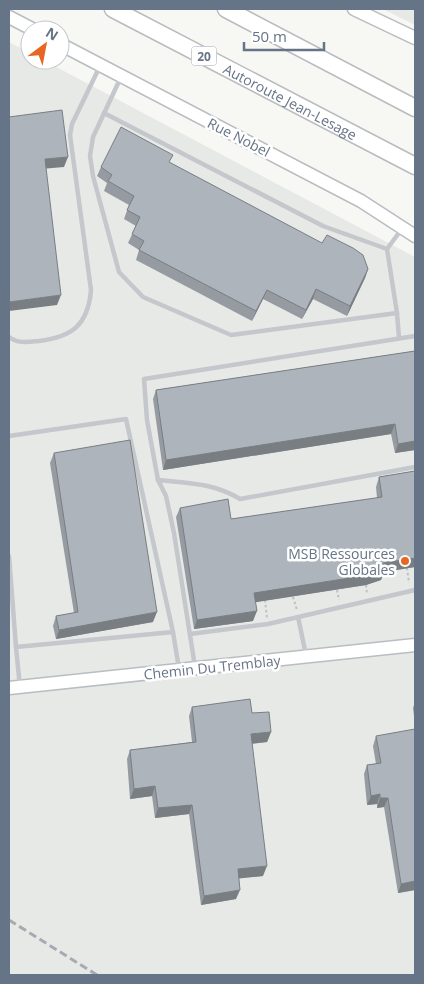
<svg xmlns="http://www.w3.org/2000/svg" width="424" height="984" font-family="'Open Sans',sans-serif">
<rect width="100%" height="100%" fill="#f7f7f4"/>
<!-- built -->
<g fill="#e7e9e7">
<path d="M383,9h32v16z"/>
<path d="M9,42l21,11v7h13l372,197v718h-406z"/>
</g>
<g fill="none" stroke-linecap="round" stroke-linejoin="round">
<!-- secondary casing -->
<g stroke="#b9bdc2" stroke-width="15">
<g id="secondary">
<path d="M354,9l61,29"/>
<path d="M9,17l25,13"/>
<path d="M60,44l301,157 54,35"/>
<path d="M9,688l406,-43"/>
</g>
</g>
<!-- highway casing -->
<g stroke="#b9bbbf" stroke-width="19">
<g id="highway">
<path id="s1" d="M113,9l302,157"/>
<path d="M226,9l189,99"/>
</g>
</g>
<!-- path -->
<g stroke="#c0c1c4" stroke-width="2" stroke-dasharray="2.5 2.5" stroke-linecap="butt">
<path d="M407,568l2,15"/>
<path d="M366,585l1,9"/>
<path d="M337,590l2,10"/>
<path d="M293,597l4,13"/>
<path d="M265,600l2,18"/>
</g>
<!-- lane -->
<g stroke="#c4c7cb" stroke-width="4.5">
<path d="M121,77l-28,60 -3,19 3,20 26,96 24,25 88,38 166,-22 -10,-64 14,-19"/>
<path d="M104,113l219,113 64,23"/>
<path d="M397,313l2,25"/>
<path d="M415,336l-271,43 3,41 11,60c30,3 56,3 82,19l175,-32"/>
<path d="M9,337c9,7 19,5 30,4 33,-4 49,-16 52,-51l-21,-155 2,-11 28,-58"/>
<path d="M9,436l117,-17 47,213"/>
<path d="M158,480l8,16 8,37 21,134"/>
<path d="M9,556l7,91"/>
<path d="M298,617l8,38"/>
<path d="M190,634l78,-10 147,-34"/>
<path d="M20,687l-4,-40 157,-15 6,37"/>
</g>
<!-- secondary -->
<use href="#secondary" stroke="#fff" stroke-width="12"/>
<!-- highway -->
<use href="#highway" stroke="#fff" stroke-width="16"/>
<!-- rail -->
<path stroke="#a6abb2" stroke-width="3" stroke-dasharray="8 4" stroke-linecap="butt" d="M9,920l88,55"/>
</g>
<!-- wall -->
<g fill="#959ba1">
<path d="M170,163l198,106 -3,9 -18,38 -34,-17 -11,20 -39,-20 -11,22 -116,-61 3,-10 -11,-7 8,-17 -12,-7 5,-14 -25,-14 3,-8 -10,-7 4,-9z"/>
<path d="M415,351v99l-20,3 -4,-19 -228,36 -10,-71 3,-9z"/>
<path d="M54,453l99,169 -97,17 -3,-13 3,-10 18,-3 -24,-150z"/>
<path d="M415,471v96l-31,5 -3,8 -15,5 -111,17 -2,19 -59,8 -18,-112 4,-9 51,11 146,-21 -1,-11 3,-10z"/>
<path d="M415,702v22l-2,-16z"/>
<path d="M192,707l60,6 19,19 -4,10 -15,2 11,132 -25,2 -2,21 -35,6 -12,-91 -34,4 -3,-22 -22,3 -3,-40 3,-9 62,-8 -3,-26z"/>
<path d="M376,736l39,154 -17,3 -14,-86 -7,1v-4l-10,1 -3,-31 3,-9 9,-1 -3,-18z"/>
</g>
<!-- shaded-wall -->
<g fill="#797e83">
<path d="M68,157l-4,10 -23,2 4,-10z"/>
<path d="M368,269l-3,9 -18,38 3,-10z"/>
<path d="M316,289l-3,10 -11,20 4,-9z"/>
<path d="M267,290l-4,9 -11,22 4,-10z"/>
<path d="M61,295l-4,10 -48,6v-9z"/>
<path d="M395,424l-4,10 -228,36 3,-10z"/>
<path d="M415,441v9l-20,3 3,-9z"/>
<path d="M415,558v9l-31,5 -3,8 -15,5 -115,18 3,-10 129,-30z"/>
<path d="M257,611l-4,10 -59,8 3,-9z"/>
<path d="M157,612l-4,10 -97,17 3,-9z"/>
<path d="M271,732l-4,10 -20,2 4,-10z"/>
<path d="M155,786l-3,10 -22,3 4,-10z"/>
<path d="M380,794l-3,10 -10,1 4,-9z"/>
<path d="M380,798h8l-4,9 -7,1z"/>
<path d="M192,805l-3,9 -34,4 3,-10z"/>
<path d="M267,866l-4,10 -29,3 4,-10z"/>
<path d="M415,881v9l-17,3 3,-9z"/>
<path d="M240,890l-4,9 -35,6 3,-9z"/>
</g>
<!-- building -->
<g fill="#adb4bb" stroke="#797e83">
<path d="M62,110l6,47 -23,2 16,136 -52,7v-185z"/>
<path d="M121,127l52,28 -4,7 153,81 5,-8 26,13 10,7 5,14 -18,37 -34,-17 -10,21 -39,-20 -11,21 -117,-61 5,-9 -12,-7 8,-17 -13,-7 7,-14 -26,-15 4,-6 -11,-8z"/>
<path d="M415,351v90l-17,3 -3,-20 -229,36 -10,-70z"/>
<path d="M130,440l27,172 -98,18 -3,-14 22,-4 -24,-159z"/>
<path d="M415,471v87l-32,5 2,8 -16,4 -115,18 3,18 -60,9 -17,-112 48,-9 3,20 151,-22 -3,-20z"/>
<path d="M250,699l2,14 17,-1 2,20 -20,2 16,132 -29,3 2,21 -36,6 -12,-91 -34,3 -3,-22 -21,3 -4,-39 66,-8 -4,-35z"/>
<path d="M415,729v152l-14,3 -13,-86h-8v-4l-9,2 -4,-31 14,-2 -5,-27z"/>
</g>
<!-- markers -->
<circle fill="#e76623" stroke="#fff" stroke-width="2" cx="405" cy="561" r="5"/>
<g text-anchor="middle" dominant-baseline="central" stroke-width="5" stroke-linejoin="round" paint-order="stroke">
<!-- shield labels -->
<rect fill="#fff" stroke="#939eaa" stroke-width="1" x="191.5" y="46.5" width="25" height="19" rx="4"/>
<g font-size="12" font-weight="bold" fill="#657486">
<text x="204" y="56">20</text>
</g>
<!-- street labels -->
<g font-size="14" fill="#657486" stroke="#fff">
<text stroke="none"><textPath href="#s1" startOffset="200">Autoroute Jean-Lesage</textPath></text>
<text transform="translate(239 137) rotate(27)">Rue Nobel</text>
<text transform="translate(212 667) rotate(-6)">Chemin Du Tremblay</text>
</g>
<!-- poi labels -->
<g font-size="14" fill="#657486" stroke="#fff" text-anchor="end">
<text x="395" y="553">MSB Ressources<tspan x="395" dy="16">Globales</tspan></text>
</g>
</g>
<!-- border -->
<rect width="424" height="984" fill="none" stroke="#657486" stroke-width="20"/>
<!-- north arrow -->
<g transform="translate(45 45) rotate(32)"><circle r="24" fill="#ffffff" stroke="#c1c7cf"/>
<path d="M0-4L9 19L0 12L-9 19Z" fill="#e76623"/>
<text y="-8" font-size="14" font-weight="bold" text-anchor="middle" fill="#657486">N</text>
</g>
<!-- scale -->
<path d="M244 42v8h80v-8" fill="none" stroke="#657486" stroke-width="2.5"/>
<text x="252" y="42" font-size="15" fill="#657486" stroke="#ffffff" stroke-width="4" paint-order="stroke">50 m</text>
</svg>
